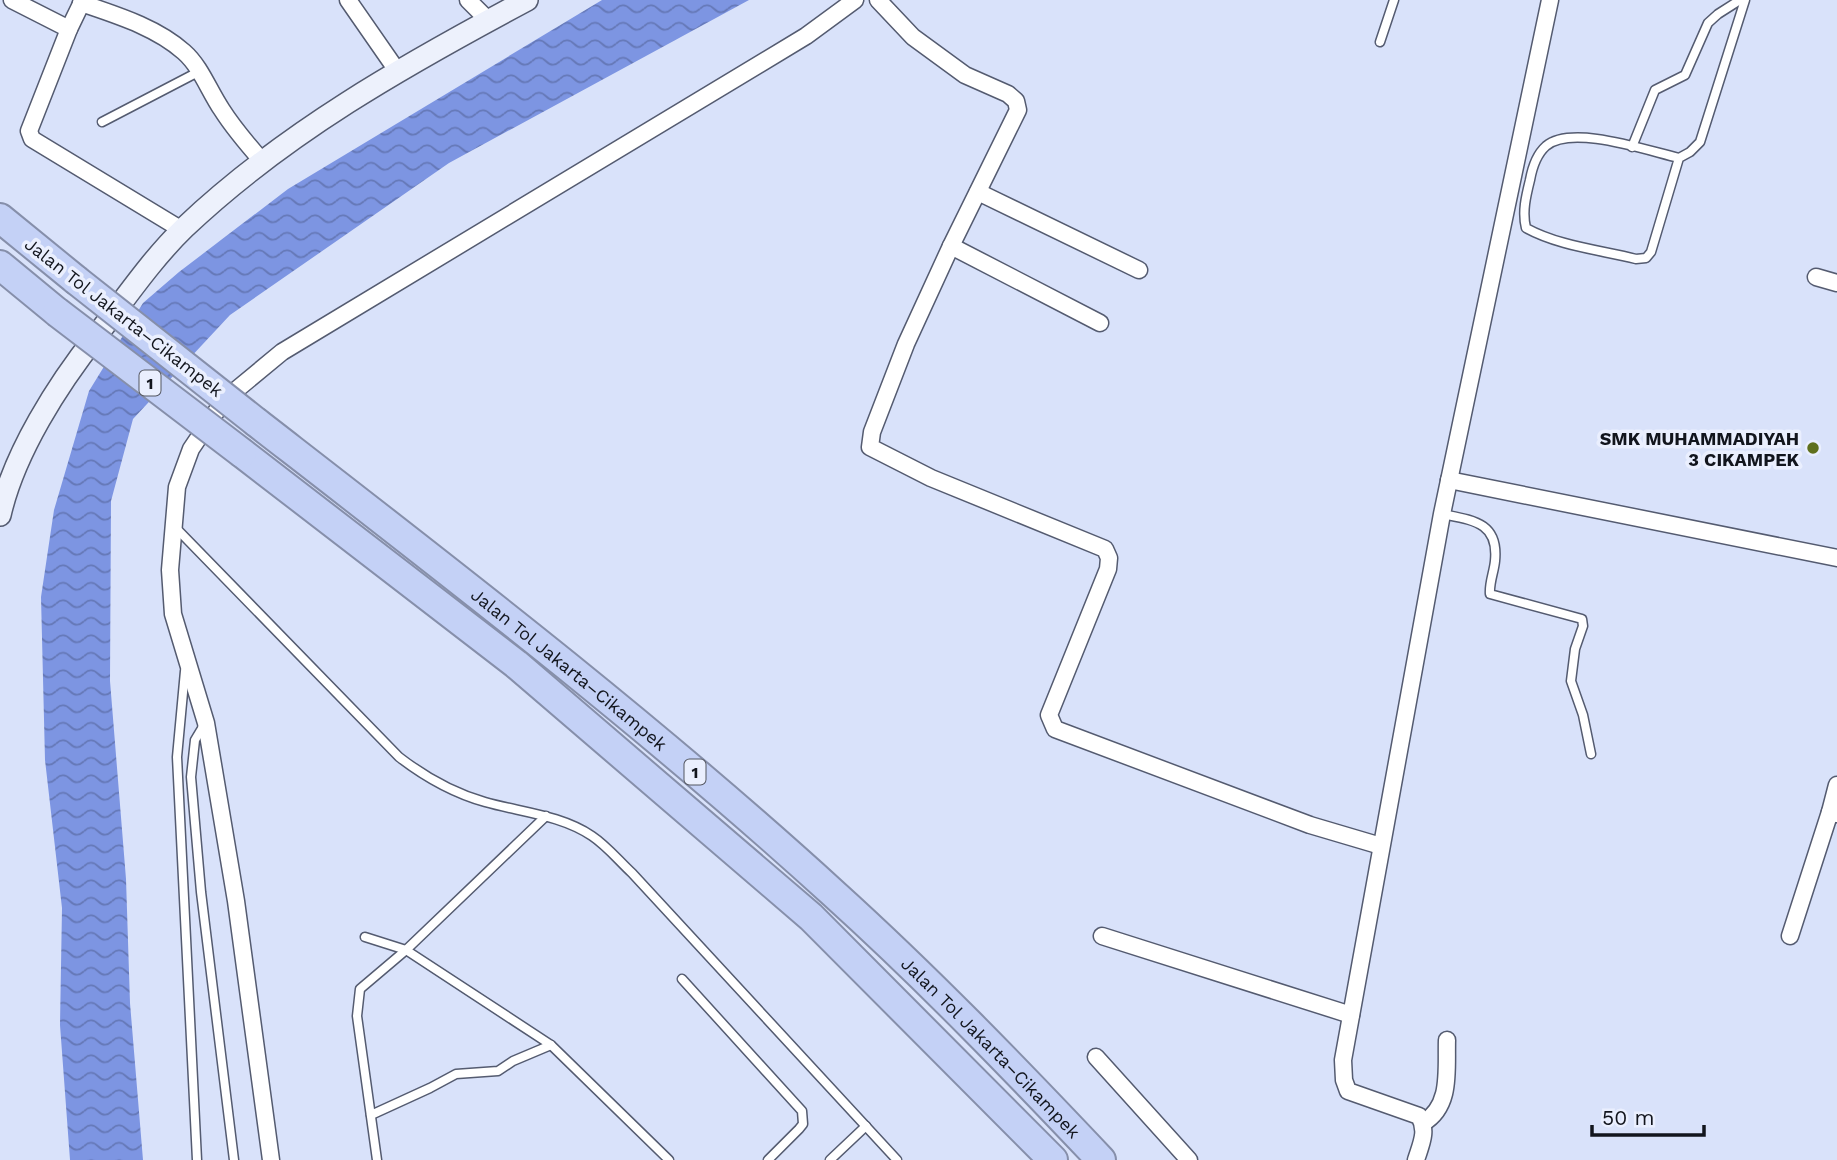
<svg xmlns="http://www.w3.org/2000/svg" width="1837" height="1160" font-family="'Work Sans',sans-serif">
<defs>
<pattern id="water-waves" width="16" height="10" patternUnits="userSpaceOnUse" patternTransform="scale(1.75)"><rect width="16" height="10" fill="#7d95e2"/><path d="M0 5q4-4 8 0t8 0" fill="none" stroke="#6578b7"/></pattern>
</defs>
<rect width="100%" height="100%" fill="#d9e2fa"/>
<!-- water -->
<path fill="url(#water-waves)" d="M602,0h147l-300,163 -219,152 -97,104 -22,82 -1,180 16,198 4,124 13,157h-73l-10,-135 2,-117 -17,-148 -4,-163 13,-87 35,-119 54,-88 36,-31 109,-83z"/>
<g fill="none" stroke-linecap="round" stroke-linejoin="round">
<!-- lane casing -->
<g stroke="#545b70" stroke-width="11">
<g id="lane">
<path d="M1380,42l14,-42"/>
<path d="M102,122l98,-51"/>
<path d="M1632,147l23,-57 30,-15 23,-52 10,-9 22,-14"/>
<path d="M1679,158l-28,94 -5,6 -10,1c-36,-9 -77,-13 -110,-31 -4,-16 0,-32 4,-48 2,-11 7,-26 16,-34 26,-22 102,5 133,12l11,-6 10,-10 45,-142"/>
<path d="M1442,514c30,6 57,8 53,47 -1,11 -6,22 -5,33l92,25 1,7 -8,23 -4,32 12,34 8,39"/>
<path d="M174,526l225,231c26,20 54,36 86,45 35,10 76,13 107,34 15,10 27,25 40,37l265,287"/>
<path d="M185,671l-8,86 20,403"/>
<path d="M204,725l-9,15 -4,37 10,115 33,268"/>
<path d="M365,937l41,13 145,95 118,115"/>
<path d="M682,979l120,132 1,13 -4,5 -31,31"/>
<path d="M371,1115l59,-27 26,-14 42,-3 15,-10 38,-16"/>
<path d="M377,1160l-20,-144 3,-27 46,-39 140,-134"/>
<path d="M830,1160l36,-34"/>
</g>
</g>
<!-- street casing -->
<g stroke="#545b70" stroke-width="19">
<g id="street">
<path d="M12,0l57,29"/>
<path d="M83,0l-14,29 -40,102 3,8 150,91"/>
<path d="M348,0l50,72"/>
<path d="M468,0l20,20"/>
<path d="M878,0l35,37 52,38 43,19 8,7 2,9 -67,136 -45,98 -34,88 -2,15 61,31 174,71 4,9 -1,11 -59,146 6,14 255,96 71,21"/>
<path d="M81,3c35,12 75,24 103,49 17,15 25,39 38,58 12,19 26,35 40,51"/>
<path d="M978,192l161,78"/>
<path d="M951,246l149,77"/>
<path d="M1816,277l21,6"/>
<path d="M1449,480l388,78"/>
<path d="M1837,785l-7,27 7,2"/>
<path d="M1102,936l249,79"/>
<path d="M1790,936l40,-124"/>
<path d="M1096,1057l93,103"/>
<path d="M1423,1123c29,-17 23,-53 24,-83"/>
<path d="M271,1160l-35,-259 -30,-178 -33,-109 -3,-44 7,-83 14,-38 33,-49 58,-48 524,-316 49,-36"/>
<path d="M1416,1160c5,-16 12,-29 3,-44l-71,-25 -4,-11 -1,-20 99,-546 108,-514"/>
</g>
</g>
<!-- secondary casing -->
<g stroke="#545b70" stroke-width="24">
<path id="secondary" d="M0,515c14,-62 58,-131 97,-180 28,-36 54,-75 87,-107 100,-95 221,-163 343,-228"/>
</g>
<!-- highway casing -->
<g stroke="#868faa" stroke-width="32">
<g id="highway">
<path d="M0,218l76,62"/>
<path d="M0,265l57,47"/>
<path id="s1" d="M256,422c196,152 393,303 577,471 94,85 181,175 268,267"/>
<path d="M242,453l274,211 295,253 242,243"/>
</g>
</g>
<!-- lane -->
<use href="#lane" stroke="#fff" stroke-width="8"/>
<!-- street -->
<use href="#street" stroke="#fff" stroke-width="16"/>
<!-- secondary -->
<use href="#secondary" stroke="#edf1fc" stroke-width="21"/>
<!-- highway -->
<use href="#highway" stroke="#c4d1f6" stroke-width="28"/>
<!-- highway-bridge casing -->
<g stroke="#868faa" stroke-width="32" stroke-linecap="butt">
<g id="highway-bridge">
<path d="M76,280l180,142"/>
<path d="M57,312l185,141"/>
</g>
</g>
<!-- highway-bridge -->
<use href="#highway-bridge" stroke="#c4d1f6" stroke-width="28"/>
</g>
<!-- markers -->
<circle fill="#5f701d" stroke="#eaeffe" stroke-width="2.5" cx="1813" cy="448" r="7"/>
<g text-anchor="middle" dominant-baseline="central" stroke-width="7" stroke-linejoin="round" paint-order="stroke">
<!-- shield labels -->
<g fill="#eaeffe" stroke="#535660" stroke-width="2">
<rect x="139.5" y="370.5" width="21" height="25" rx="5"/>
<rect x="684.5" y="759.5" width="21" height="25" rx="5"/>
</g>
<g font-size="16" font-weight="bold" fill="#12151d">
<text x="150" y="383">1</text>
<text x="695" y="772">1</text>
</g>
<!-- street labels -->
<g font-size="18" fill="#12151d" stroke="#eaeffe">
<text transform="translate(124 317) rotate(38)">Jalan Tol Jakarta–Cikampek</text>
<text stroke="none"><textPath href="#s1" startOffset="399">Jalan Tol Jakarta–Cikampek</textPath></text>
<text stroke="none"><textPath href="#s1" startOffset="966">Jalan Tol Jakarta–Cikampek</textPath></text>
</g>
<!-- poi labels -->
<g font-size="18" font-weight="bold" fill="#12151d" stroke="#eaeffe" text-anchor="end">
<text x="1799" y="438">SMK MUHAMMADIYAH<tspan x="1799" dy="21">3 CIKAMPEK</tspan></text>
</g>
</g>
<!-- scale -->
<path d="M1592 1125v10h112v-10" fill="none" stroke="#12151d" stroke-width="3.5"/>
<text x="1602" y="1125" font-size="21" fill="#12151d" stroke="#eaeffe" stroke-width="5" paint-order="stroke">50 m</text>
</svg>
